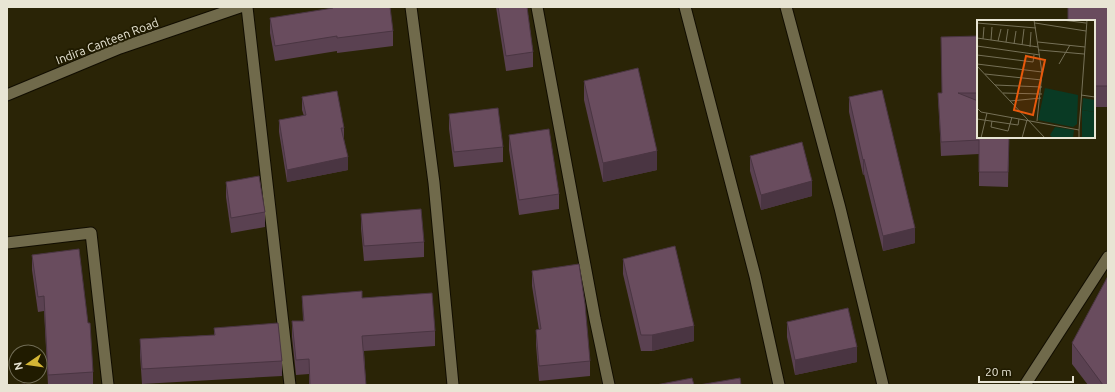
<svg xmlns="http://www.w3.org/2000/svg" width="1115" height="392" font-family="Ubuntu,sans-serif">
<rect width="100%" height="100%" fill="#2a2406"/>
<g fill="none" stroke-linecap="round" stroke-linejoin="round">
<!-- minor casing -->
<g stroke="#110d00" stroke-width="13">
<g id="minor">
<path d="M247,7l43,378"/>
<path d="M411,7l23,176 19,202"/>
<path d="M537,7l58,312 14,66"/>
<path d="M685,7l70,269 24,109"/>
<path d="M786,7l54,201 43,177"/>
<path d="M7,95l113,-47 120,-41"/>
<path d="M7,243l84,-10 17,152"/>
</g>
</g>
<!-- tertiary casing -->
<g stroke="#110d00" stroke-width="13">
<path id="tertiary" d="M1025,385l83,-128"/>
</g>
<!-- minor -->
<use href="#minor" stroke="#706a4b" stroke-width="11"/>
<!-- tertiary -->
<use href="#tertiary" stroke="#706a4b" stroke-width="11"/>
</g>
<!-- wall -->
<g fill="#5a4151">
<path d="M496,7h31l6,45v15l-27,4z"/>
<path d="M1108,7v100h-14v-86z"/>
<path d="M270,18l123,13v15l-56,7v-2l-62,10 -5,-28z"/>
<path d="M978,36v101h31l-1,50 -29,-1v-32l-38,2 -3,-63h4z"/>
<path d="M584,81l73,89 -54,12 -19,-82z"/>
<path d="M302,97l42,31v11l4,31 -61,12 -8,-50v-12l25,-4 -2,-6z"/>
<path d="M849,97l66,146 -32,8 -19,-77 -1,1 -14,-63z"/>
<path d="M449,114l54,33v15l-49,5 -5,-38z"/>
<path d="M509,135l50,59v15l-40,6 -10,-65z"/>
<path d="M750,156l62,40 -51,14 -11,-39z"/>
<path d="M226,182l39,30v15l-34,6 -5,-36z"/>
<path d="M361,214l63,28v15l-60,4 -3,-32z"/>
<path d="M32,255l61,117v13h-45l-4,-74 -6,1 -6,-42z"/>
<path d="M623,259l71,82 -42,10h-11l-18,-77z"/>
<path d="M532,271l58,90v15l-51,5 -3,-36v-15h3l-7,-44z"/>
<path d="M302,296l60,2 73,33v15l-71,5 2,34h-57v-11l-13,1 -4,-38v-16h11z"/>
<path d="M787,322l70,40 -62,13 -8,-38z"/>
<path d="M214,328l68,33v15l-140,8 -2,-29v-16l74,-4z"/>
<path d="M1072,343l36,42h-20l-16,-21z"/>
</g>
<!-- shaded-wall -->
<g fill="#4a3542">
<path d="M657,151v19l-54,12v-19z"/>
<path d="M348,157v13l-61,12v-12z"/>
<path d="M864,159v15l-1,1v-15z"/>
<path d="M812,181v15l-51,14v-15z"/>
<path d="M915,228v15l-32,8v-15z"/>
<path d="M694,326v15l-42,10v-16z"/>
<path d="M857,347v15l-62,13v-15z"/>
</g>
<!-- building -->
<g fill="#694c5e" stroke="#4a3542">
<path d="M333,7h57l3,24 -56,7v-2l-62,10 -5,-28 63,-10z"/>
<path d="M498,7h29l6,45 -27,4z"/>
<path d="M1068,7h40v79h-14v-65h-26z"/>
<path d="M978,36v57h-20l20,8v36h31l-1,35h-29v-32l-38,2 -3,-49h4l-1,-56z"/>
<path d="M638,68l19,83 -54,12 -19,-82z"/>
<path d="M882,90l33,138 -32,8 -19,-77 -1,1 -14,-63z"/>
<path d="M337,91l7,37h-3l7,29 -61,13 -8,-50 27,-5 -4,-18z"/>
<path d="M498,108l5,39 -49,5 -5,-38z"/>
<path d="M549,129l10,65 -40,6 -10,-65z"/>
<path d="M802,142l10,39 -51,14 -11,-39z"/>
<path d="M259,176l6,36 -34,6 -5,-36z"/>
<path d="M421,209l3,33 -60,4 -3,-32z"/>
<path d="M675,246l19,80 -42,9h-11l-18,-76z"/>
<path d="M79,249l9,74h2l3,49 -45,3 -4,-79 -6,1 -6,-42z"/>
<path d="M579,264l6,40 5,57 -51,5 -3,-36 5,-1 -9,-58z"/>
<path d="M1108,276v109h-5l-31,-42z"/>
<path d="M362,291v7l70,-5 3,38 -73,5 4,49h-56l-1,-26 -13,1 -4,-39h12l-2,-25z"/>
<path d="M848,308l9,39 -62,13 -8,-38z"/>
<path d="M278,323l4,38 -140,8 -2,-30 75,-4 -1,-7z"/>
<path d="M692,378l2,7h-38z"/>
<path d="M740,378l1,7h-42z"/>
<path d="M25,384v1h-9z"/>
</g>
<g text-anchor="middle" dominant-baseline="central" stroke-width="4" stroke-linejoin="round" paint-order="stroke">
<!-- street labels -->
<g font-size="12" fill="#e8e5d4" stroke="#201b00">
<text transform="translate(107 41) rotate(-21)">Indira Canteen Road</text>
</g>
</g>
<!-- overview -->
<g transform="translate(977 20)">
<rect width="118" height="118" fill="#2a2406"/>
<path d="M68,68l33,7 -1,29 -4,3 -35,-7zM105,90l13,2v26h-13zM78,107l19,3 -1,8h-20l-3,-3z" fill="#093a24"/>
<path d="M106,78l12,2v12l-13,-2z" fill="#093a24"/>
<path fill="none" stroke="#767158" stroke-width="1" d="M57,0l8,53 -5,48M85,0l24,3M0,3l59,5M58,3l51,8M0,18l21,3 3,-12M6,19l1,-12M14,20l1,-13M21,21l40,6M29,22l2,-13M61,22l47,5M37,24l2,-13M45,25l2,-16M0,26l63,9M53,27l1,-15M62,30l45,4M0,35l56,7 1,-7M0,44l65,8M82,44l11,-19M0,46l68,72M8,54l57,6M18,65l47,2M26,73l39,1M104,75l14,2M33,81l31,-3M0,88l4,4 98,18v8M0,99l41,6 1,-6M15,101l-1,6 17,4 4,-14M102,110l8,-110M4,118l6,-25M45,118l5,-18"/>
<path fill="#e8590c" fill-opacity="0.15" stroke="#e8590c" stroke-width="2" d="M49,36l19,4 -12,55 -19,-5z"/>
<rect width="118" height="118" fill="none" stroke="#e8e5d4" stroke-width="2"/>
</g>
<!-- border -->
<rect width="1115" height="392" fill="none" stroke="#e8e5d4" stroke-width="16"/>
<!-- north arrow -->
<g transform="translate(28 364) rotate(257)"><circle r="19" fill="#201b00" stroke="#706c55"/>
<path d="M0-3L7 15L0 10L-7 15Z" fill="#d4b635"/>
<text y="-6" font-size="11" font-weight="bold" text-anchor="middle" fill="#e8e5d4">N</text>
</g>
<!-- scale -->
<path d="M979 376v6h94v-6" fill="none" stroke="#e8e5d4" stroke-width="2"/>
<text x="985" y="376" font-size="12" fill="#e8e5d4" stroke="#201b00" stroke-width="3" paint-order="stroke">20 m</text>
</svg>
